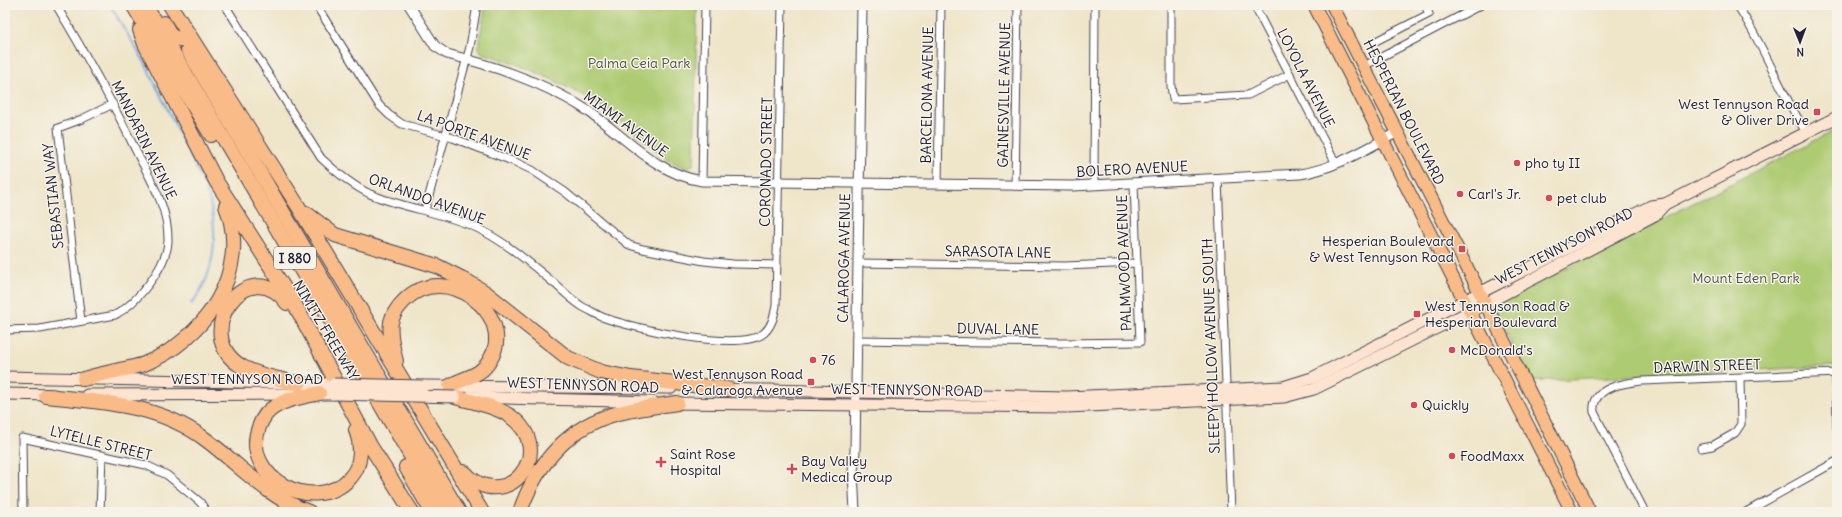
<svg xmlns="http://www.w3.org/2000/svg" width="1842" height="517" font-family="Delius,sans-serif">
<rect width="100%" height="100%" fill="#f7f3e8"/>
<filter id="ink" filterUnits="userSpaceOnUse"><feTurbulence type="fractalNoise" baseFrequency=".025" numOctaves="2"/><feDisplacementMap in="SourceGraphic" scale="8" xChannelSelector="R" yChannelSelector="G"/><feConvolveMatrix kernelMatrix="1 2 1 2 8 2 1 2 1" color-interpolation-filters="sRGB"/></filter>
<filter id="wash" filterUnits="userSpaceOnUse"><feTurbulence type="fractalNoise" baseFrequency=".012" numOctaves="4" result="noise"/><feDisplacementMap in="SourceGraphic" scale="16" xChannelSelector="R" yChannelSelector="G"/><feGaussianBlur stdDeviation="0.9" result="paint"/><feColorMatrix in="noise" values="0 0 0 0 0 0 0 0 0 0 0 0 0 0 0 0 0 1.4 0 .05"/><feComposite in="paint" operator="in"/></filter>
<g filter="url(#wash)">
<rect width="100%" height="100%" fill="#efe5c9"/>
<!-- green -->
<g fill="#adcb72" stroke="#687656">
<path d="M486,5h211l-3,159 -6,4 -5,-1 -15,-7 -52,-43 -32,-21 -31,-16 -34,-15 -37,-12 -4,-6z"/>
<path d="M1837,129v237l-307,15 -37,-75z"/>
</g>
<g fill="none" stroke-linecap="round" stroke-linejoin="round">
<!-- stream -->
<path stroke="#71a4dd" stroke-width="2" d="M110,5l35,58 61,125c13,38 12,84 -15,116"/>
</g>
</g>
<g filter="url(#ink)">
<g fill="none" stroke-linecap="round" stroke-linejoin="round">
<!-- minor casing -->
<g stroke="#413f50" stroke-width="9">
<g id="minor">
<path d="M225,5l96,153c15,14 30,27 49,36 35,15 74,18 109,35 28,14 52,35 76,55 9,8 18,17 28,23 6,3 13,7 19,10 29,11 138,36 162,16 8,-7 10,-17 12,-27l6,-301"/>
<path d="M316,5l63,100 10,10 13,9 51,14 62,24 17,8 33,22 64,53 14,4 61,12 29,3 44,1"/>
<path d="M1171,5v81l2,13 75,-4 42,-21"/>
<path d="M1254,5l82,159"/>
<path d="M1737,5c27,40 43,87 69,127"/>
<path d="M1374,42l55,-28 -4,-9"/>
<path d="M1364,66l117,-61"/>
<path d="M1218,179l13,333"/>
<path d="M702,181l3,-176"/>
<path d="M938,184l3,-179"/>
<path d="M1094,185l1,-180"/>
<path d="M1015,186l3,-181"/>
<path d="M425,210l45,-163 7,-42"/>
<path d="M858,263l207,3 72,-3"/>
<path d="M81,321l-23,-193 24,-9 31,-15"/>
<path d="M5,330l35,-1 75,-14c21,-11 52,-48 53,-74 1,-33 -18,-62 -32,-90 -24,-50 -51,-98 -80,-146"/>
<path d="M856,340l204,3 80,-1 -6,-158"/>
<path d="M1836,374l1,54"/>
<path d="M1701,448l11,-2 23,-13 6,-9 -1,-46"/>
<path d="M23,512l-1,-74 124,27 21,10 33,27 7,10"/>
<path d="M100,512l2,-57"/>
<path d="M1645,512l-51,-100c-3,-25 30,-29 48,-31l195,-8"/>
<path d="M1746,512l91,-51"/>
</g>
</g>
<!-- tertiary casing -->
<g stroke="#413f50" stroke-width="11">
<g id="tertiary">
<path d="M409,5l26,41 12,8c48,12 96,28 138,55 38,25 70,65 117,72l371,5 227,-12c35,-5 67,-26 98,-42"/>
<path d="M855,512l-2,-40 2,-21 7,-446"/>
</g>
</g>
<!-- secondary casing -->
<g stroke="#413f50" stroke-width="13">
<g id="secondary">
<path d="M5,377l329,7"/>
<path d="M424,386l247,2"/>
<path d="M720,389l347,8 216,-10 29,-9 339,-172 14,-2 172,-87"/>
<path d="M5,394l49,1"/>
<path d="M87,395l247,-1"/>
<path d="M470,397l183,5"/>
<path d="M670,403l397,4 217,-10 30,-8 171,-85 170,-89 10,-11"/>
</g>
</g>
<!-- primary casing -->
<g stroke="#413f50" stroke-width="14">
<g id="primary">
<path d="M1314,5l258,507"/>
<path d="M1332,5l142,276 116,231"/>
</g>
</g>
<!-- motorway casing -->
<g stroke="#413f50" stroke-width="16">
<g id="motorway">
<path d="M133,5l78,130"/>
<path d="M145,5l299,507"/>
<path d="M170,5l128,201 184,306"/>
<path d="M164,23l7,13 11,4"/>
<path d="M140,30l5,14 71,137 79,124 76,142 41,65"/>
<path d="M188,50l271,462"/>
<path d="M306,213l29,22 102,31 28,14 21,13 82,65 33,14 30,6 97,11"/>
<path d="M287,303c-39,-52 -98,31 -46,63 17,10 40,13 58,18"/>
<path d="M396,361c-3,-12 -7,-26 -5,-39 2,-8 7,-15 13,-21 40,-42 114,13 86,59 -9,17 -26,17 -40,26"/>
<path d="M84,379c9,-3 18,-5 27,-7 11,-3 22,-4 33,-8 60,-24 108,-92 82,-158"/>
<path d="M319,393c-14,4 -31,5 -43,13 -8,4 -14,13 -17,21 -19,51 56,89 91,51 12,-13 12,-32 6,-48"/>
<path d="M46,396c56,6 112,8 159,43 34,25 63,59 104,73"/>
<path d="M455,397c18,5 40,9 55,19 50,36 -5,101 -46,56"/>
<path d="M406,467l26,45"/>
<path d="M520,512c16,-48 49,-87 99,-99 19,-5 39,-7 58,-10"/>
</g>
</g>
<!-- minor -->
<use href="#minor" stroke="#fff" stroke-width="7"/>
<!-- tertiary -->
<use href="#tertiary" stroke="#fff" stroke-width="9"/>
<!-- secondary -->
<use href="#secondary" stroke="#fde4d0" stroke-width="11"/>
<!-- primary -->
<use href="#primary" stroke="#f9bc89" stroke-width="12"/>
<!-- motorway -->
<use href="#motorway" stroke="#f9bc89" stroke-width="14"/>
<!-- secondary-bridge casing -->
<g stroke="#413f50" stroke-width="13" stroke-linecap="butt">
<g id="secondary-bridge">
<path d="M334,384l90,2"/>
<path d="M334,394l121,3"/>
</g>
</g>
<!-- secondary-bridge -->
<use href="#secondary-bridge" stroke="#fde4d0" stroke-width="11"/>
</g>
</g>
<!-- markers -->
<g fill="#d1495b" stroke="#f7f3e8" stroke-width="1.5">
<rect x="1813" y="108" width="8" height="8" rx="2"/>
<circle cx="1517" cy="163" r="4"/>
<circle cx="1460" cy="194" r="4"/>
<circle cx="1549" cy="198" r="4"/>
<rect x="1458" y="245" width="8" height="8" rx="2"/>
<rect x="1413" y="310" width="8" height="8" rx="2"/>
<circle cx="1452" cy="350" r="4"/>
<circle cx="813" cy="360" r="4"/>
<rect x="807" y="378" width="8" height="8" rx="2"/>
<circle cx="1414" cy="405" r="4"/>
<circle cx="1452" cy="456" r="4"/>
<path d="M659 456h4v4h4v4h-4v4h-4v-4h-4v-4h4z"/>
<path d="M790 463h4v4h4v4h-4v4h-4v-4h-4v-4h4z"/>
</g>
<g text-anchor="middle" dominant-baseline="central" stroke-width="3" stroke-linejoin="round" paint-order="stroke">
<!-- shield labels -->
<rect fill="#f7f3e8" stroke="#62616f" stroke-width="1" x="274" y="247" width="42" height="22" rx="3"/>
<g font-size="13" font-weight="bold" fill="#22223b">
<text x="295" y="258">I 880</text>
</g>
<!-- park labels -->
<g font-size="14" fill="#4c554c" stroke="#f7f3e8">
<text x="639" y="63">Palma Ceia Park</text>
<text x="1746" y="278">Mount Eden Park</text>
</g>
<!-- street labels -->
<g font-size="14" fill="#22223b" stroke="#f7f3e8">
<text transform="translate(1306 78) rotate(63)">LOYOLA AVENUE</text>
<text transform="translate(927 95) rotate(-89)">BARCELONA AVENUE</text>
<text transform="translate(1004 95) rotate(-89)">GAINESVILLE AVENUE</text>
<text transform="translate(1404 112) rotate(63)">HESPERIAN BOULEVARD</text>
<text transform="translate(626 124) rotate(36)">MIAMI AVENUE</text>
<text transform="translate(474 135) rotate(20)">LA PORTE AVENUE</text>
<text transform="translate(144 140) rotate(64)">MANDARIN AVENUE</text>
<text transform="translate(766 162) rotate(-89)">CORONADO STREET</text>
<text transform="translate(1132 169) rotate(-3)">BOLERO AVENUE</text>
<text transform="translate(53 196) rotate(-96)">SEBASTIAN WAY</text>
<text transform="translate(427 199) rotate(20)">ORLANDO AVENUE</text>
<text transform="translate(1564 246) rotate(-27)">WEST TENNYSON ROAD</text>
<text transform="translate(998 252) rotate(1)">SARASOTA LANE</text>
<text transform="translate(844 258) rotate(-89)">CALAROGA AVENUE</text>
<text transform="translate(1124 263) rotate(-92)">PALMWOOD AVENUE</text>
<text transform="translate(998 329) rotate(1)">DUVAL LANE</text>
<text transform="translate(326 330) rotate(59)">NIMITZ FREEWAY</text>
<text transform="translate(1211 346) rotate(-92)">SLEEPY HOLLOW AVENUE SOUTH</text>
<text transform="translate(1707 366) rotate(-2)">DARWIN STREET</text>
<text x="247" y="379">WEST TENNYSON ROAD</text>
<text transform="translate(583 385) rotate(2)">WEST TENNYSON ROAD</text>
<text transform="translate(907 390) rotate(1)">WEST TENNYSON ROAD</text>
<text transform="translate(101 443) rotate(14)">LYTELLE STREET</text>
</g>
<!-- poi labels -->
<g font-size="14" fill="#22223b" stroke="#f7f3e8" text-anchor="start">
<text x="1809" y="104" text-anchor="end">West Tennyson Road<tspan x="1809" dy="16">&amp; Oliver Drive</tspan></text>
<text x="1525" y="163">pho ty II</text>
<text x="1468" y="194">Carl's Jr.</text>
<text x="1557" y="198">pet club</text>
<text x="1454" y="241" text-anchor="end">Hesperian Boulevard<tspan x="1454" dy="16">&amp; West Tennyson Road</tspan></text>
<text x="1425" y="306">West Tennyson Road &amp;<tspan x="1425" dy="16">Hesperian Boulevard</tspan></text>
<text x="1460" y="350">McDonald's</text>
<text x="821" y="360">76</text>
<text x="803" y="374" text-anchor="end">West Tennyson Road<tspan x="803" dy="16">&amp; Calaroga Avenue</tspan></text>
<text x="1422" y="405">Quickly</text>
<text x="670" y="454">Saint Rose<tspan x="670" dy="16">Hospital</tspan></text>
<text x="1460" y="456">FoodMaxx</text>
<text x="801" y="461">Bay Valley<tspan x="801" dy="16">Medical Group</tspan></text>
</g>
</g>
<!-- margin -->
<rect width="1842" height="517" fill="none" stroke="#f7f3e8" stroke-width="20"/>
<!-- north arrow -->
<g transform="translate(1800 42) rotate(179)" stroke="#f7f3e8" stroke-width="3" paint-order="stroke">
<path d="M0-3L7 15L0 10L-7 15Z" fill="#22223b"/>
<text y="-6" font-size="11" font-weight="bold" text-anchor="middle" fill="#22223b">N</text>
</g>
</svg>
